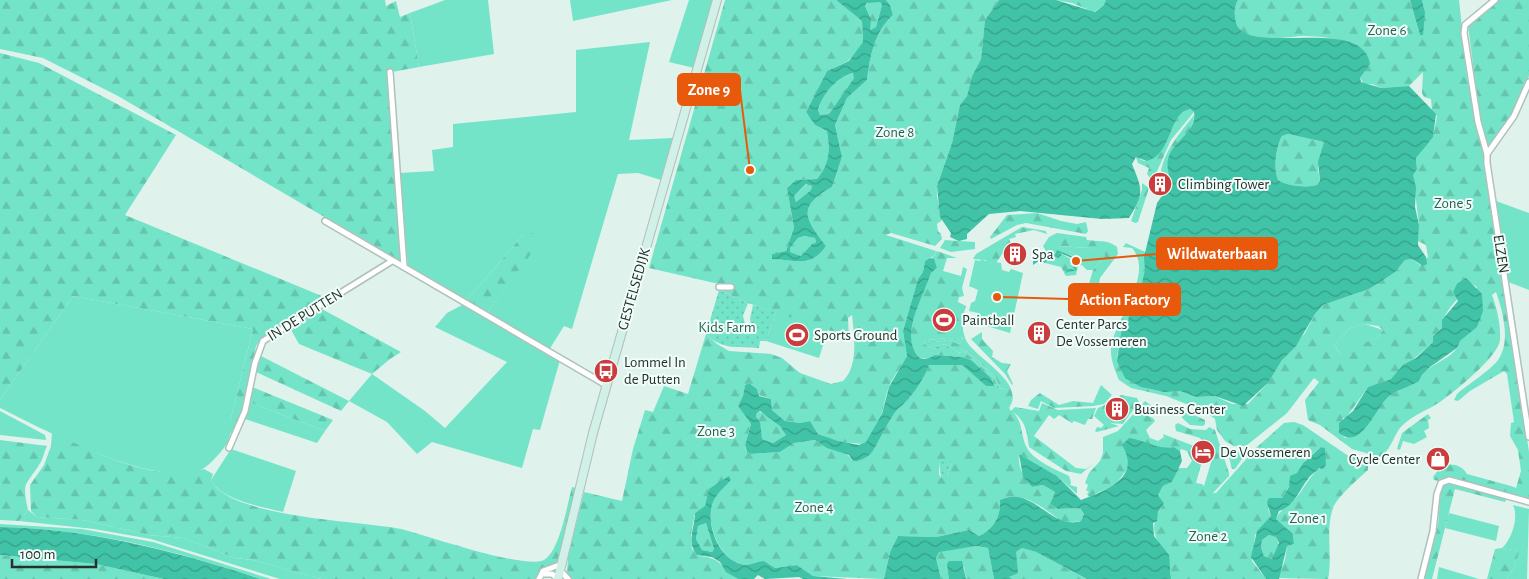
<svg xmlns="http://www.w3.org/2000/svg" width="1529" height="579" font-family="'Alegreya Sans',sans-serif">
<defs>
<pattern id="forest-firs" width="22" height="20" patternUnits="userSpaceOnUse" patternTransform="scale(1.25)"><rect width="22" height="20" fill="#73e4c8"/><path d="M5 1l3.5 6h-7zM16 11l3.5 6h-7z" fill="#64c4ac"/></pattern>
<pattern id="park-dots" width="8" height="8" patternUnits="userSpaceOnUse" patternTransform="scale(1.25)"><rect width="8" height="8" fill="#73e4c8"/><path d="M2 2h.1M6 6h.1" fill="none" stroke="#64c4ac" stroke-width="1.8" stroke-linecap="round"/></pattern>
<pattern id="water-waves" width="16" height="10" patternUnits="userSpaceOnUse" patternTransform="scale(1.25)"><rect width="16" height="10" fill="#40c3a6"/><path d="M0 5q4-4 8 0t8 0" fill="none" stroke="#369f88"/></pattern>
</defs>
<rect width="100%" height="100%" fill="#e0f2ec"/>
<!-- green -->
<g fill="#73e4c8">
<path d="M445,0h43l6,54 -75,13 -9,-54z"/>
<path d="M570,0h102l-99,21z"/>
<path d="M689,0h25l-20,68 -25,-6z"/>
<path d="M650,42l-21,98 44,-2 -12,42 -23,-7 -20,1 -46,155 -8,-3 -15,24 -62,-37 57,-78h-21l-57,66 -58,-33 -9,-95 35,-2 -2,-21 21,-3v-23l123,-12v-62z"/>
<path d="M1496,201l33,12v77l-21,-8z"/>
<path d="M1057,246l33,2 14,5 1,3 -12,14h-6l-5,-5 -4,1 -2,9 -10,1 -2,-3 15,-8 -4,-1 3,-5 -3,-2 -1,-4 -17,-5z"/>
<path d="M981,259l14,6v-3l6,1 1,7 7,2 2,-3 12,4 -13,60 -33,-10 1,-10 -9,-2 2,-8 4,-2 3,-11 -9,-4 6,-26 5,1z"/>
<path d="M73,296l180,33 -23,93c2,15 -2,22 -12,33 -8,9 -16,17 -28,18 -52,6 -144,-42 -190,-65v-8z"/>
<path d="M464,304l96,56 -20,70 -7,-1 -11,39 -90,-26 -15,12 -30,-32 -38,-21 23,-27 53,37 20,17 62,-66 -72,-35 12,-14z"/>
<path d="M776,312l52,17 -9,29 -53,-17z"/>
<path d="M1365,324l18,6 -5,7 -37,18 -7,-10 16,-17z"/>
<path d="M249,402l76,29 -8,12 -72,-24z"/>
<path d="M0,411l45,24 1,5 -46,-5z"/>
<path d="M231,449l65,22 -13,41c-21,-5 -62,-12 -72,-32z"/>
<path d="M1513,505l16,4 -2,70h-20l8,-13 3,-15 -16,-3c10,-9 17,-31 11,-43z"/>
<path d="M28,510l9,7 46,3 66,15 34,3 52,20 18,2 68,19h-41l-129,-40 -57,-10 -75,-8z"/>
<path d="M1449,513l50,13 -3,15 -51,-13z"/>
<path d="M0,524l82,5 71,13 118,37h-10c-88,-29 -168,-50 -261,-52z"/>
<path d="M1439,567l40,12h-42z"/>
</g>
<!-- forest -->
<g fill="url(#forest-firs)" fill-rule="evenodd">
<path d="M0,0h385l1,6 10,-5 4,16 10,-4 9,54 -27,5 11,191 -285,-167 -75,-38 -43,-9z"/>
<path d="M725,0h111l26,21 1,21 -7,11 -8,8 -21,10 -21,41 9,13 12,6c3,19 3,33 -10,48l-21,1 -9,8 7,40 -8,23 -14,3 1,5c24,1 38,9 53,-13 -22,-29 -29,-39 6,-59l10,-30 -7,-32 12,-27 20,-18c3,-23 7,-48 26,-65l-3,-10 -4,-5h113l-14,20 -4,39 -9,17 -5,20 -7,9 -8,38 -15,43v10l5,24 -5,4 1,7 3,3 1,5 -7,7 -44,-13 -5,2 50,16 -1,4 -10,6 -2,11 -5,7 -15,52 4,25c-5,10 -12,18 -17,28 -8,18 -7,49 -27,60l-23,-2 -22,-8 -8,-13 -10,2 -15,-2 -13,-11 -1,-11 -12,-4 -2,-6 -8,-6 -4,2 -2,11 -5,10 13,18 -6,21 1,6 5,3 29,-2 14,-9 21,-3c12,9 31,9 38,21 7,1 16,-4 20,-10 5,-8 20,-39 26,-43 11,-8 24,-29 30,-43h33l24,21h7l-2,-8 -20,-18 -9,-3 -27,-2c-5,3 -13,6 -18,0 -18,-24 7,-59 14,-82l6,-5 -5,-10 5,-7 20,7h-10l-4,13 18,5 2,-9 4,2 -5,19 2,8 -5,1 -1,5 8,4c-4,11 -5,23 0,34 8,18 61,42 43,68l2,3 4,-4 24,4 3,-8 16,7 38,-2 -4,11h-4l-3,6 -11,-4 -2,2 -13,-8 -5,4 -5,-4 -15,21 42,32 10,1 7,-5 -12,10 -15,-3 -37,-24c-2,-14 -3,-26 -16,-35 11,12 7,23 14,36 7,13 30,22 42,28l2,6 -1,3 7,2v7l-20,-18 -38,-22c-1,14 4,22 13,33l11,-2 12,7 -5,12 8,5 22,-1 4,6 -3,7 -16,2c-18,-11 -42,-35 -65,-23 1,16 -6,29 -21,36l-10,-6 -33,7 -38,-1 -8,16 -6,27 -71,-3 -16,-11 -22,3 -11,-7c-8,0 -15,6 -23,3 -22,-6 -36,-41 -28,-62 4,-9 12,-15 18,-22l-2,-3 -19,12 -5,18 -10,6 -4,22 1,14 7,7c25,2 20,12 39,23h-166l-5,-4 1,-18 16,-65 38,9 11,-52 12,-39 8,2 11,-26 24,8 18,-60 11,10 12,7 42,3 11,4 18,15 31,11 12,-3c16,-15 11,-47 9,-66l-4,3 1,19 -101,-34 -29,-13v-6l-70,-16zM962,337l1,2 -4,5 -11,-4 -21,3 7,3 13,-2 12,9 3,-4 5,2 29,27 4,10 8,2 -11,-2 -2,-9 -31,-28 -7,4 -11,-9c-6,5 -17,3 -22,-3l2,-3 22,-2 9,3zM939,462h13l-5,16h-6l-2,-4z"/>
<path d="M1056,0h50v1l-2,4 -10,7 -22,-9z"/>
<path d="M1238,0h172l10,35 5,-23 -3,-12h37l9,82 16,74 45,296v47l-78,-21 -11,1 -1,2 -5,-1 -1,-3 8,-11c10,-3 20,-2 26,8l44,12 5,2 5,-17 -3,-21 -8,-14 1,-13 3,-1 -7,-48 -3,-3 -34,20 -12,10 -4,-1 3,-6c10,-9 34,-24 41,-34 13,-18 5,-48 -2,-68l-4,3c5,13 9,31 8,45 -1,16 -46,52 -60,62 -12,8 -25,12 -36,22 -11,9 -10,23 -24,33l-28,-8 -32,-24 -12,-5 -3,-20 14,-18 -5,-4 -27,35 -41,33h-12l-9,-5 -8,-11 -2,-11 -11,-8 -38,-15 -35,-8 -12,-8c-4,-10 -9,-21 -8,-33 4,-27 44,-73 21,-99l-9,-1 3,-4 19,9 1,17 -6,23 -5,7 -9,28 -5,5 -4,26 29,30 13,3h21l16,6 19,-1 17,8h16l20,-21 14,-23 23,-27 10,-19 8,-9 46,-16 30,-22 6,-7 7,-1 8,6 8,-8 -2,-12 -8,-4 1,-16 -6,-50 4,-8 -1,-9 18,-26 3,-16 -5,-5 -1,-12 -7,-2 -2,-4 1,-21 -14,14 -28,2 -9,-4h-8l-4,-6c29,-36 -29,-41 -54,-42 -18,0 -64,11 -70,-14 -2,-8 -2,-15 2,-22zM1472,284l5,3c-4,15 -12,50 -20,61 -10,14 -31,16 -38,33 -9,5 -20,9 -29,14 -20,14 -15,34 -45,43l-6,-6 4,-14h3l22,-31 23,-8 42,-37v-6l9,-8c0,-17 19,-32 30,-44zM1365,324l13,2 5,4 -5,7 -38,17 -6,-9 16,-17z"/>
<path d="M1497,0h32v76l-17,39 -23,32 -9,-27 -12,-95z"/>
<path d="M869,2h11l2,3 -6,22 -6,3v-14l-5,-10z"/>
<path d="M0,53l39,10 137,72 -51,80 204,84 -68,40 -5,7 -14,66 -10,24 -3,-6 1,-8 23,-93 -180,-33 -73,104z"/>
<path d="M854,73v5l-25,36 -9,1 -2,-5c5,-18 18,-32 36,-37z"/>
<path d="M1190,109l4,3 -23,28 -17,38 -3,1 -4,-5 2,-6 -11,-5 -2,-6 8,4c30,-5 23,-48 46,-52z"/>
<path d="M1194,115c-1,28 -32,24 -24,63h-10c2,-26 21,-46 34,-63z"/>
<path d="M1288,134l36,8 -6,27 2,12 -3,4c-9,3 -31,1 -39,-5 -5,-12 -2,-33 4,-44z"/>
<path d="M1142,183l7,5 -11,34 -3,1 -4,-2 11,-31z"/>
<path d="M807,184l5,2 -1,4 -15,12 -2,-6z"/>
<path d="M1037,213l24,8 16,3 9,-2 2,9 -2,3 -60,-11 -9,2 -26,14 -1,-2 17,-22z"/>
<path d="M1022,227l24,4 1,3 -13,-4 -19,4 1,3 -7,2 5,12 -6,-2 -6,5 -7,11 -9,-3v-2l-13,-1 3,-5z"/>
<path d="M534,233l11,2 -58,78 -21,-12 57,-66z"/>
<path d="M1057,233l29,4 1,3c11,2 20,-1 30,7l1,7 -18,24 -2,12 -10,6 -2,-3 -5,2 -11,-1 1,-4 10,2 7,-5 5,-17 12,-14 -1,-2 -14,-6 -32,-2v2l16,5 1,4 -18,-6 -3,3 -6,-3 -4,5 2,-5 -3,-5 6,-9z"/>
<path d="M804,236l11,2 1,6h-4l-11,12 -11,-4v-4l8,-10z"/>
<path d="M950,236l11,3 -2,2 16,1v7l-24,3 -11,-4 5,-8 13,1z"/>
<path d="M1047,253l12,4 3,-2 -2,-2 11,6h5l-2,5h-4l4,1 -1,3 3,2 -12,2 -3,-5 -16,-4z"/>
<path d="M320,308l81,44 -11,7 -18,15 -73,-30 -9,-16z"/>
<path d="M982,332v7l11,12 -1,6 10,6 9,1 -4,7 6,13 -1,1 -7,-11 -34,-35z"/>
<path d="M259,355l90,46 -8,10 -85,-39z"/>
<path d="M1101,385l11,10 -8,9 -11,2 -39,2 -13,-7 -3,8 -10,-3 3,-6 9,-7 19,12 14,-4 20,2z"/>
<path d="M252,387l81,33 -8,11 -76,-29z"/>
<path d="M1121,395l16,3 2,4 -16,22 -13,-1 9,3 -22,6 -2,-1 2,-4 4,1 3,-3 -10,-9 4,-8 18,-8zM1119,403l7,7 -1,3 -9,3 -3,-3 -2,2 -4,-9z"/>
<path d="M1145,401l8,6 -3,2 -2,7 5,2 2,3 -9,9 4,8 8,3 6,-4 -1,-3 31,12 8,15 -6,22 6,1 2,2 8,-27 -12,-21 -24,-7 -1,-6 3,-2 12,6 16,1 3,-3 6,3 14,43v3l-16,17h3l41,-46 27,-24 10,-1 9,3 44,30 21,6v9c-9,8 -31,27 -35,38 -8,22 0,48 -5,71l-50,-1 7,-18 2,-14 7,-2 -1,-10 -17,-15c4,-9 9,-10 16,-17 13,-12 17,-29 34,-38l-2,-3v-13l-3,-1 -15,12 -24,39h-9l-5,11 3,7 -16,19 -3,26 14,18h-95c1,-35 -33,-39 -7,-76l-6,-8 5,-9 9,-4 6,-14h9l5,-7 -5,-10 -6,-2 -1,2 -6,-4c-11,2 -25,1 -34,-6l-12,15v12l-12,16 -27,13 -2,-3 2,-3h-3l2,-6 -3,-2 4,-10 11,-12 3,-8v-16l15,-6z"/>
<path d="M758,412c8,0 26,15 28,23l-13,8 -11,-4 -3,-17 -3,-5z"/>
<path d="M1183,413h7l15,7v4l-2,2 -13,-1 -8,-7z"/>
<path d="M1428,414l3,4 -3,2 1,8 -5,3 3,6 -13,7 -11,-3 -3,9 -3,-1 5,-16z"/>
<path d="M52,433c44,19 103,51 152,36l9,5 -2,6c18,38 151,41 190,49 19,5 39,12 58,17 16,5 72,21 85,14 16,-9 23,-55 28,-73l4,1 -17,71 -4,5 -14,5 -4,10h-216l-68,-19 -18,-2 -52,-20 -34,-3 -66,-15 -46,-3 -6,-6 -1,-26 14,-20 7,-19z"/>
<path d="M0,440l47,6c-3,6 -4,14 -8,19 -14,22 -17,16 -11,45l-9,11 -19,-1z"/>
<path d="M1226,446l9,5 12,1 -12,17h-3z"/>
<path d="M1445,483l8,1 54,14 -2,4 -50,-13 -23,90h-8l14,-54 3,-37z"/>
<path d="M706,523l8,26 -2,3 -10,-2 -6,-11 2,-13z"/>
<path d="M1269,535l6,1c6,7 3,17 -3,23l-8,-3 -3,-9 1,-7z"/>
<path d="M976,546l12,2 6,31h-28l-2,-13 -15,6v7h-8l-5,-21 3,-7z"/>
<path d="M1022,548l14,4 51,27h-74l-4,-2 4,-3 3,-22z"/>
<path d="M1502,548l17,3 -4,15 -8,13h-20l8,-30z"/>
<path d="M0,555l96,9 68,15h-164z"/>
</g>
<!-- park -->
<g fill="url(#park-dots)">
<path d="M719,290l29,13 -5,13 2,8 7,4 -2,-9 3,-14 23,7 -10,29h-6l-1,7c-23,-2 -35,3 -53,-14z"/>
<path d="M961,337l2,2 -4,5 -11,-4 -20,3 6,3 13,-2 12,9 3,-4 5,2 29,27 4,10 8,2 -11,-2 -2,-9 -31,-28 -7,4 -11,-8c-6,4 -17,2 -22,-4l2,-3 22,-2 9,3z"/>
<path d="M939,462h13l-5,16h-6z"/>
</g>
<!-- water -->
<g fill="url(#water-waves)" fill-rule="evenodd">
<path d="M836,0h50l4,5 3,10c-19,17 -23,42 -26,65l-20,18 -12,27 7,32 -10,30c-35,20 -28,30 -6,59 -15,22 -29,14 -54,13v-5l14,-3 8,-23 -7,-40 9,-8 21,-1c13,-15 13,-29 10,-48l-12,-6 -9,-13 21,-41 22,-10 14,-19 -1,-21zM880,2l2,3 -6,22 -6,3 1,-11 -6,-13 2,-3zM853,73l1,5 -25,36 -9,1 -2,-5c5,-17 18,-32 35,-37zM806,184l6,2 -1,4 -15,12 -2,-6zM804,236l11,2 1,5 -4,1 -11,12 -11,-4v-4l8,-10z"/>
<path d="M999,0h57l39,12 9,-7 2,-5h132c-4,7 -4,14 -2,22 8,37 127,-9 134,42l-10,14 1,4 20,6 28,-2 27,28 -3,23 -17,21 1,11 -4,6 3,12 -1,20 4,18 -1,20 8,12 1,7 -4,2 -11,-7 -7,1 -10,12 -26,17 -46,16 -8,9 -19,32 -14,14 -14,23 -25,23 -28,-10 -19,1 -16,-6 -16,1 -23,-5 -16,-9 -8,-17 4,-29 5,-5 8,-28 6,-7 5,-22 -1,-13 13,-54 13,-19c0,-10 -5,-18 -1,-28 6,-17 28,-24 25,-44l-4,-3c-22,4 -17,45 -43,52l-11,-4 -4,7c10,25 13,29 -3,54l-27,1 -82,-8 -31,3 -22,20v5l-8,2 -9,-4 1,-4 -11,-16 -3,-31 15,-43 8,-38 7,-9 5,-20 9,-17 4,-39zM1288,134l36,8 -6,20 2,19 -3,4c-9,3 -31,1 -39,-5 -5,-12 -2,-33 4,-44z"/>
<path d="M1410,0h12l3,12 -2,23h-3z"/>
<path d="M1057,250l21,9 -3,5 2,6 -13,3 5,-4 7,1 -3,-2 1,-8h3l-17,-7 2,2 -4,3 -11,-5 1,6 -3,4 -6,-2 -6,4v-4l4,-3 9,1v-8l9,3z"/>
<path d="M930,258l4,1 3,9 -6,5c-7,23 -31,59 -14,82 5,7 13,3 18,0l27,2 9,3 20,18 3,8h-8l-24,-21h-33c-5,14 -19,35 -30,43 -6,4 -21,35 -26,43 -4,6 -13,11 -20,10l-4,-6 -22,-7 -12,-8 -21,3 -14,9 -29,2 -4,-2 -2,-7 6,-21 -13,-18 5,-10 2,-11 4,-2 8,6 2,7 12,3 1,11 13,11 15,2 10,-2 8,13 20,7 21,4 7,-3 16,-28 7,-27 18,-31 -4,-25 15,-52 5,-7 2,-11zM760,411l20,15 6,9 -13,8 -11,-4 -2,-17 -4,-5 1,-4z"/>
<path d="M1466,278l16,16 1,17 -6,16 -16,13 -4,8 -27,19 -8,8 -3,6c-8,5 -24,10 -31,16 -14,13 -27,54 -49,36v-10l14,-12 15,-24 23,-8 12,-14 13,-7 17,-16v-6l9,-8v-8l16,-19 -5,-9 4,-8z"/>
<path d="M1129,438c16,2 27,12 45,9l6,4 2,10 -10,21 -9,4 -5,9 6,8 -6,9 -1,9 -4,2 1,13 15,19 2,24h-84l-51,-27 -14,-4 -6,4 2,21 -9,4 4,2h-19l-6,-31 -12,-2 -37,6 -3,6 5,21h-57l6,-27 8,-16 38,1 33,-7 10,6c15,-7 22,-20 21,-36 32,-16 51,31 81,21l3,-7 -4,-6 -22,1 -8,-5 5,-12 -12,-7 -11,2 -9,-10 -4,-23 38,22 24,24c25,-10 61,-22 41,-55z"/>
<path d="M1321,447l4,1 1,17 -3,4 -4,-1c-3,4 -8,6 -11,11 -9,11 -14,28 -29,32l-3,8 17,15 1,10 -7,2 -8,33h-13l-15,-22 6,-26 14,-15 -4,-14 2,-4h13l7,-11 1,-11 7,-3 7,-11zM1269,535l7,2 3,6 -7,16 -8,-3 -3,-9 1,-7z"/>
<path d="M729,476l2,4c-6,7 -14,13 -18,22 -8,21 5,56 28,62 8,3 15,-3 23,-3l11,7 22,-3 16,11 34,3h-44l-4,-2 -34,2 -7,-4 -4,4h-16l-12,-7 -6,-10 -8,-5 -15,-2c-11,-13 -2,-28 -2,-42l10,-7 4,-17zM706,523l8,26 -2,3 -10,-2 -6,-11 2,-13z"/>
<path d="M0,527c91,2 175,24 261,52h-97l-68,-15 -96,-9z"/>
<path d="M949,561h13l4,18h-17l-2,-15z"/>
</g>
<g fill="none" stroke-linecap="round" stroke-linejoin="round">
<!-- minor casing -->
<g stroke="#b0c1bb" stroke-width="8">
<g id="minor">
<path d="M390,72l14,195"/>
<path d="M1529,82l-15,34 -27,38v9l42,274"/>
<path d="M1487,154l-9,-32 -14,-89 1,-8 30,-25"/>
<path d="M325,221l281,164"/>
<path d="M719,287h12"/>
<path d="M229,448l16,-37 10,-48 8,-22 129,-80"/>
<path d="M560,570l8,9"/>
<path d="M542,574h10l6,5"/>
<path d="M539,579l4,-8 19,-7"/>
<path d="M1421,579l12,-48 4,-37 4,-11 8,-3 80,22"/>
</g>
</g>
<!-- secondary casing -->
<g stroke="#b0c1bb" stroke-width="10">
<path id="secondary" d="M558,579l35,-146 124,-433"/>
</g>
<!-- minor -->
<use href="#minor" stroke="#fff" stroke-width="5"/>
<!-- secondary -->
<use href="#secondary" stroke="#d1f0e8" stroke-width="8"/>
</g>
<!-- icons -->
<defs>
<g id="building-disc" transform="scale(1.25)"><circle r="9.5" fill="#cb3c3c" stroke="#f0fefa"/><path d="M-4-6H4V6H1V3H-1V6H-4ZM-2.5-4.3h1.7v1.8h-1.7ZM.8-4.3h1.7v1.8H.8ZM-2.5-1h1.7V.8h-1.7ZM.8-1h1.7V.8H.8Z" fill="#fff"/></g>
<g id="stadium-disc" transform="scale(1.25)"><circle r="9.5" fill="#cb3c3c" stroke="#f0fefa"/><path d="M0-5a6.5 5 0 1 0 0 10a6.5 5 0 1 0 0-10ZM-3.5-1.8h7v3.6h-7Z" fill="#fff"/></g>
<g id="bus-disc" transform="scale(1.25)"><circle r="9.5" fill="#cb3c3c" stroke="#f0fefa"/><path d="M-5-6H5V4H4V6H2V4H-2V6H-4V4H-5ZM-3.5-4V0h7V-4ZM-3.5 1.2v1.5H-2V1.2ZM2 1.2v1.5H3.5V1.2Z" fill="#fff"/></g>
<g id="hotel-disc" transform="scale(1.25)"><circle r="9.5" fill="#cb3c3c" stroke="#f0fefa"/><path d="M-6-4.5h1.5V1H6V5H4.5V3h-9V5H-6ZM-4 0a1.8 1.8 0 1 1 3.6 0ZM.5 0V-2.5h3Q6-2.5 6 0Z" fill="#fff"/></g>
<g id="shop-disc" transform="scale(1.25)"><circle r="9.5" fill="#cb3c3c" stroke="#f0fefa"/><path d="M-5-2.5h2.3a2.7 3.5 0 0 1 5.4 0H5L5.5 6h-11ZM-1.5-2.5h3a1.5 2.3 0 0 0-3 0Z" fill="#fff"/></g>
</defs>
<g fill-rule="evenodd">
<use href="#building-disc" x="1160" y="184"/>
<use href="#building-disc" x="1015" y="254"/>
<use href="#stadium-disc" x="944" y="320"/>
<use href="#building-disc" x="1039" y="333"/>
<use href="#stadium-disc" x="797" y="335"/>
<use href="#bus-disc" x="606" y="371"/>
<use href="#building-disc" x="1117" y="409"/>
<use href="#hotel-disc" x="1203" y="452"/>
<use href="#shop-disc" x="1438" y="459"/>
</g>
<g text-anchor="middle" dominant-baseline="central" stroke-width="4" stroke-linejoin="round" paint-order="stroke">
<!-- park labels -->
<g font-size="15" fill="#2b5f52" stroke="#f0fefa">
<text x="1387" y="30">Zone 6</text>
<text x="895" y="132">Zone 8</text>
<text x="1453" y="203">Zone 5</text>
<text x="727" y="327">Kids Farm</text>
<text x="716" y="431">Zone 3</text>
<text x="814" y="507">Zone 4</text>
<text x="1308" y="518">Zone 1</text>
<text x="1208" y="536">Zone 2</text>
</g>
<!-- poi labels -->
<g font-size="15" fill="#292f2d" stroke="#f0fefa" text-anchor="start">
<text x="1178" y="184">Climbing Tower</text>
<text x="1032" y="254">Spa</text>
<text x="962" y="320">Paintball</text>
<text x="1056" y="324">Center Parcs<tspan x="1056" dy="17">De Vossemeren</tspan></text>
<text x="814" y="335">Sports Ground</text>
<text x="624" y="362">Lommel In<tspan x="624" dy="17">de Putten</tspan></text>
<text x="1134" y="409">Business Center</text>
<text x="1220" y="452">De Vossemeren</text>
<text x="1420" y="459" text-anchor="end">Cycle Center</text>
</g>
<!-- street labels -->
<g font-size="15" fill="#292f2d" stroke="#f0fefa">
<text transform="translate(1501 254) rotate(81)">ELZEN</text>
<text transform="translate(634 289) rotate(-74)">GESTELSEDIJK</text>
<text transform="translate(305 315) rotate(-32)">IN DE PUTTEN</text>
</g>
</g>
<!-- callouts -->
<path fill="none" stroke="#e8590c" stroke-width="2" d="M750 170L740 90M1076 261L1157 254M997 297L1069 299"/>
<g fill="#e8590c" stroke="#f0fefa" stroke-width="2">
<circle cx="750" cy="170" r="5"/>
<circle cx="1076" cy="261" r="5"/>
<circle cx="997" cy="297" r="5"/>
</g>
<g fill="#e8590c" stroke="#e8590c" stroke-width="2">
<rect x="678" y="74" width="62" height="31" rx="5"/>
<rect x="1157" y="238" width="120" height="31" rx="5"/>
<rect x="1069" y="284" width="111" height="31" rx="5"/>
</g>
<g font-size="16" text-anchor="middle" font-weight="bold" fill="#fff">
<text x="709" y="95">Zone 9</text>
<text x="1217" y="259">Wildwaterbaan</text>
<text x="1125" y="305">Action Factory</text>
</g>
<!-- scale -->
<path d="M12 559v8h84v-8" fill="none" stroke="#292f2d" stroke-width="2.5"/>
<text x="20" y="559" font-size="15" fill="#292f2d" stroke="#f0fefa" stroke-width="4" paint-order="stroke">100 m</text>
</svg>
